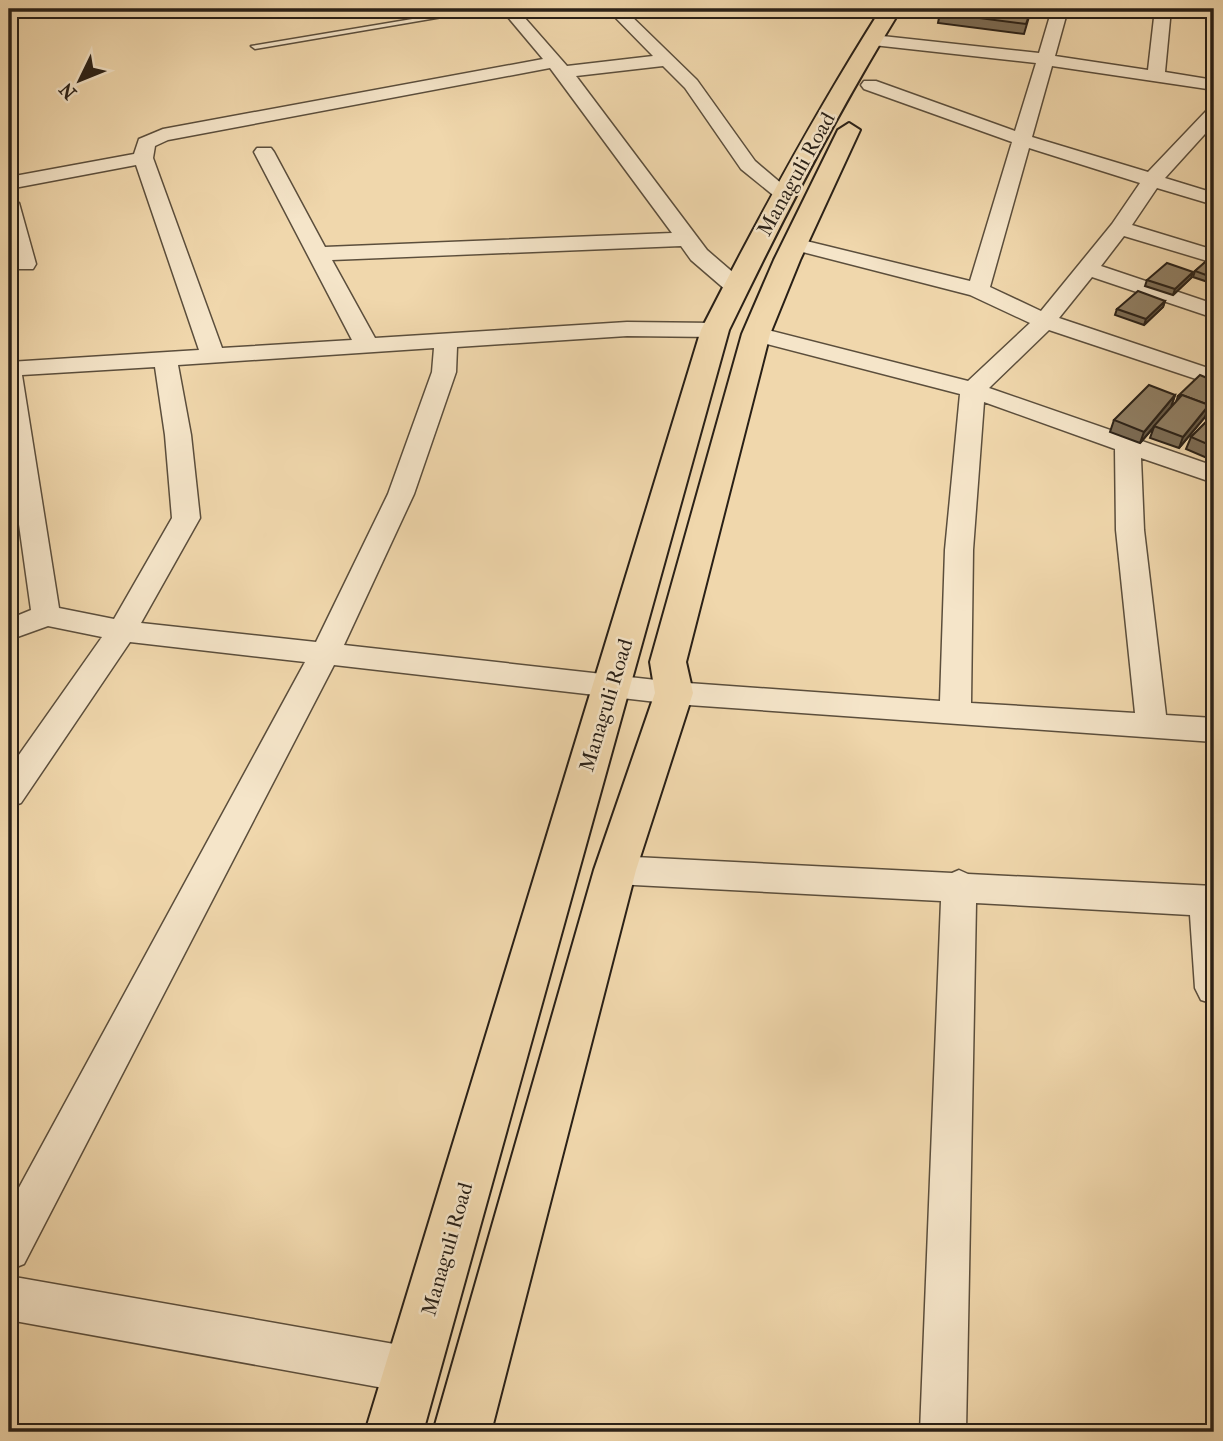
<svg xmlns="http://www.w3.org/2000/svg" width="1223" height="1441" font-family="'IM FELL French Canon',serif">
<rect width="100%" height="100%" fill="#f0d7ac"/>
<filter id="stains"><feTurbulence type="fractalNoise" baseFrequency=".00286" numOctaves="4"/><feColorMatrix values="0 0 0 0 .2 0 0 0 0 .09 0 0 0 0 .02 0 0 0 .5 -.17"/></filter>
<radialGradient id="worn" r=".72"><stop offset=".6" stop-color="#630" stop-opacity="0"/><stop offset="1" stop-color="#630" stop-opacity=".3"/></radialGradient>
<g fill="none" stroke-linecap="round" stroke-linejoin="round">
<!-- service casing -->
<g stroke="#5b4e3c" stroke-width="3">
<path id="service" d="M472,9h17l-234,40 -4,-3z"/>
</g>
<!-- minor casing -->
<g stroke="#5b4e3c" stroke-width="3">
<g id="minor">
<path d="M501,9h16l50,57 86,-10 -46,-47h17l73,71 58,81 40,34 -10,6 -7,-2 -37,-30 -56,-81 -22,-22 -87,10 131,174 36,31 3,5 -3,5h-16l-36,-31 -10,-14 -349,14 43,78 252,-16 88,1 8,2 4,5 -4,5 -8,2 -88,-1 -170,11 -1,25 -42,122 -70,151 330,37 266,19 5,-151 15,-156 -212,-55 -4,-5 4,-5 8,-2 212,54 62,-58 -60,-28 -183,-47 -4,-4 11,-6 176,43 42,-139 -148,-53 -3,-4 3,-4h12l139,50 21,-68 -163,-18 -8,-5 8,-5 166,18 13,-44h16l-13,47 93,14 7,-61h16l-6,63 49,8v10l-162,-24 -20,71 116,35 60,-63 6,-1v16l-49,54 49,15v12l-57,-17 -25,37 82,25v13l-90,-27 -23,30 113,38v14l-122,-41 -33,41 155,52v15l-165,-55 -60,58 225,78v17l-73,-25 3,72 22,185 48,3v24l-540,-38 -340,-39 -310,599 -15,6v-64l296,-544 -175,-20 -109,161 -12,4v-38l93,-132 -54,-11 -39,14v-21l22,-9 -22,-157v-91l190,-12 -63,-185 -127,24v-12l125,-23 5,-15 24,-10 380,-70zM550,68l122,165 -347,14 -51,-95 -3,-4h-14l-3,4 98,188 -130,8 -69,-190 2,-12 13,-6zM1029,148l111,35 -28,41 -71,87 -51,-24zM434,348l-2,24 -44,122 -72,148 -175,-19 59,-105 -9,-83 -13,-70zM155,367l10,68 7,83 -58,101 -55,-11 -37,-233zM984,402l131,47 1,81 19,183 -164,-10 2,-153z"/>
<path d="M9,197l10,6 17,61 -3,5h-16c-13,-19 -9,-50 -8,-72z"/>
<path d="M615,856l337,17 7,-3 9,4 246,12v118l-13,-4 -6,-12 -5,-73 -214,-12 -10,529h-46l21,-531 -326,-17 -12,-4 -5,-10 5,-10z"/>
<path d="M9,1276l402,71 16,7 7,16 -7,16 -16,7 -402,-73z"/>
</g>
</g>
<!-- primary casing -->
<g stroke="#292017" stroke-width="4">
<g id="primary">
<path d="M881,9h20c-64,104 -119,211 -172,321l-306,1102h-58l336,-1102c56,-110 114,-217 180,-321z"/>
<path d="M849,123l11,7 -60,130 -30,74 -84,328 7,31 -57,177 -145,562h-58l161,-562 61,-177 -5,-31 92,-328 32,-74 64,-130z"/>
</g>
</g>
<!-- service -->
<use href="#service" fill="#f5e5c9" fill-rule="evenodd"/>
<!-- minor -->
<use href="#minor" fill="#f5e5c9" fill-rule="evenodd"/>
<!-- primary -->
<use href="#primary" fill="#f0d7ac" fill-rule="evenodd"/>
</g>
<!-- wall -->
<g fill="#7c6d56" stroke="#292017" stroke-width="2">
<path d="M1031,10l-7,24 -86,-11 2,-10z"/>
<path d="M1214,255v29l-21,-7 2,-6z"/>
<path d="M1191,278l-18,17 -28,-9 2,-6z"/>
<path d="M1165,301l-2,6 -19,18 -29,-10 2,-6z"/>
<path d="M1214,381v25l-7,8h-1l-1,3 -26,31 -29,-10 4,-11 -14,16 -30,-11 4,-12 61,-25 -4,12 -13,15 18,-20 2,-6z"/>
<path d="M1214,414v47l-28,-12 5,-12z"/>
</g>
<!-- shaded-wall -->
<g fill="#655946" stroke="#292017" stroke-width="2">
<path d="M1193,272l-2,6 -18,17 2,-6z"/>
<path d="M1165,301l-2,6 -19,18 2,-6z"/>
<path d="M1175,395l-4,12 -31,36 4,-11z"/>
<path d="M1214,403v3l-7,8 3,-6z"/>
<path d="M1209,405l-4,12 -26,31 4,-11z"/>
</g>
<!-- building -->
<g fill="#907f64" stroke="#292017" stroke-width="2">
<path d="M942,9h83l6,1 -5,14 -86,-11z"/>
<path d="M1213,255l1,23 -19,-7z"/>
<path d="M1167,263l26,9 -18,17 -28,-9z"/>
<path d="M1138,291l27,10 -19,18 -29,-10z"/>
<path d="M1200,375l14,6v22l-4,5h-2l1,-3 -27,-10 -2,2 -2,-1z"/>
<path d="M1149,385l26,10 -31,37 -30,-12z"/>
<path d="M1182,395l27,10 -26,32 -29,-11z"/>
<path d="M1214,414v33l-23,-10z"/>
</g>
<g text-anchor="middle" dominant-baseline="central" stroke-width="5" stroke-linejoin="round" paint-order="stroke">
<!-- street labels -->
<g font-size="21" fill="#292017" stroke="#f5e5c9">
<text transform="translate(796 174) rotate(-61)">Managuli Road</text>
<text transform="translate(606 705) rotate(-73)">Managuli Road</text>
<text transform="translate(447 1249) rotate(-74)">Managuli Road</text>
</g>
</g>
<!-- margin -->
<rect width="1223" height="1441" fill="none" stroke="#f0d7ac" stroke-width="35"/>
<rect x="10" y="10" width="1202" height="1420" fill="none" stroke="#292017" stroke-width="3.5"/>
<rect x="18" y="18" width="1188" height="1406" fill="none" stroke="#292017" stroke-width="2"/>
<!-- north arrow -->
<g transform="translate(80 80) rotate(227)" stroke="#f5e5c9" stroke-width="5" paint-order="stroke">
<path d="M0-5L12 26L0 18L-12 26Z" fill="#292017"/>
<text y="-10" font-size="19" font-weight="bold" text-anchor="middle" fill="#292017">N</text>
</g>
<rect width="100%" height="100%" filter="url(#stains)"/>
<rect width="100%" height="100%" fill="url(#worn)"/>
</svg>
